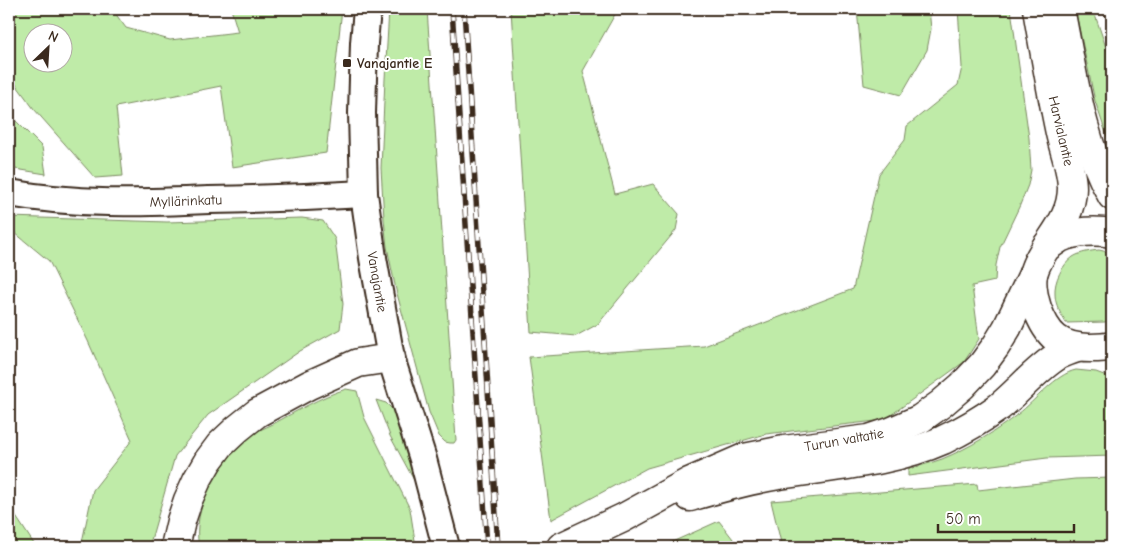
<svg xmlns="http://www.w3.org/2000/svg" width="1121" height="556" font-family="'Comic Neue',sans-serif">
<rect width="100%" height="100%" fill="#fff"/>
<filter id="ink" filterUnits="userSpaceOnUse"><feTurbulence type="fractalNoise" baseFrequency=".02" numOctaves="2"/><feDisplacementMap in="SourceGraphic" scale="10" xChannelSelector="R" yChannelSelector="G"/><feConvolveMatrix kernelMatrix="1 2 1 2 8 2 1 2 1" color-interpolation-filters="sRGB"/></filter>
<g filter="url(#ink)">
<!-- green -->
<g fill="#bfeba8" stroke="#7d8a63" fill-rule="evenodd">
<path d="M9,9h103l14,19 44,12 68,-8 -7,-23h111l-16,144 -94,14 -11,-81 -105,21 7,69 -28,2 -61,-69 -25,-34zM32,32h30v30h-30z"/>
<path d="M389,9h38l29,431 -2,3h-4l-5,-1 -6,-6 -10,-24 -33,-122 -9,-43 -3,-28 -3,-51 4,-89z"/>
<path d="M511,9h107l-35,62 32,123 38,-10 26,30 -3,16 -78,94 -22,12 -45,-4z"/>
<path d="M857,9h72l2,20 -4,21 -26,45 -37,-10z"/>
<path d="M958,9h53l18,129 2,32 -3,15 -8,20 -20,42 -4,18 -1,16 -23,5 7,53 -15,23 -80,58 -118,14 -119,34 -96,52 -22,-163 175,-11 149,-57 26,-115 26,-34 2,-14 51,-41 4,-18z"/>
<path d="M1075,9h18l19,56v86l-17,-50z"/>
<path d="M9,114l33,33 4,27 -37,-6z"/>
<path d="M9,217l158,5 135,-4 21,3 12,18 8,65 -3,25 -40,22 -92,64 -33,41 -26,91h-68l12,-57 39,-50 -44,-99 -39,-80 -40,-33z"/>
<path d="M1099,250l13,3v66l-7,3 -39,1c-5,-9 -11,-18 -11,-29 -1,-13 7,-29 18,-37 8,-5 18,-6 26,-7z"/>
<path d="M1076,370l20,2 16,6v78l-65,2 -139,18v-7c11,-3 23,-6 34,-10 27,-11 53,-27 76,-45 17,-13 38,-40 58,-44z"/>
<path d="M346,389l11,2 7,26 46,92 6,38h-217c-8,-40 20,-82 47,-108 7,-7 19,-11 27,-15 24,-13 47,-27 73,-35z"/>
<path d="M376,400l10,3 10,10 15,39 5,32 -26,-48z"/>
<path d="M1112,478v69h-330l-11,-46 206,-17 1,6 97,-11z"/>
<path d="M9,506l27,41h-27z"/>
<path d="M719,521l14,18 1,8h-73z"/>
</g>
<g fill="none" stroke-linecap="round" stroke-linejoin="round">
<!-- minor casing -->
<g stroke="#3b2a1e" stroke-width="30">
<g id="minor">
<path d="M367,9l-3,34 -2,70 2,81 9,64 18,100 32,101 23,88"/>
<path d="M9,193c66,12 133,10 200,7 52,-1 104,-3 155,-6"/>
</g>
</g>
<!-- highway casing -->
<g stroke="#3b2a1e" stroke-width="31">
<g id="highway">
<path d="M1037,9c7,41 14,82 23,124 4,18 12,37 12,55 0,36 -31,56 -39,86 -2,11 1,24 4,34 10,27 22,40 53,40 7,0 15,0 22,-2"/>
<path d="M1060,9c13,63 20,130 52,187"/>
<path d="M1046,247c5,-2 9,-6 14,-9 15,-7 36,-8 52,-5"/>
<path d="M690,497c30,-9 59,-17 89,-22 55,-9 112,-12 164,-35 19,-9 38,-20 56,-33 20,-16 38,-39 60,-52 6,-3 12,-5 18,-7"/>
<path d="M175,547l6,-26 7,-21 9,-20 11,-19 12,-16 17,-16 20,-16 52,-28 49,-22 33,-5"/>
<path d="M561,547l62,-29 66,-36 55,-24 40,-8 85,-11 21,-7 30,-13 21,-15 21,-18 20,-21 14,-19 11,-18 26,-54"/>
</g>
</g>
<!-- minor -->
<use href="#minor" stroke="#fff" stroke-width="26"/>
<!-- highway -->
<use href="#highway" stroke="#fff" stroke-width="28"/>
<!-- rail casing -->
<g stroke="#3b2a1e" stroke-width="5.5">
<g id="rail">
<path d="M452,9l35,538"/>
<path d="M464,9l34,538"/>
</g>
</g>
<!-- rail -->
<use href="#rail" stroke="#fff" stroke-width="4" stroke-dasharray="11" stroke-linecap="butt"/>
</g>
</g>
<!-- markers -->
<rect fill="#3b2a1e" stroke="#fff" stroke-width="2" x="342" y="58" width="10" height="10" rx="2.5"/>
<g text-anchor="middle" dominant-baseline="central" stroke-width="4" stroke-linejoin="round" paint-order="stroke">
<!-- poi labels -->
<g font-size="14" font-weight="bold" fill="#3b2a1e" stroke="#fff" text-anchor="start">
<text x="357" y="63">Vanajantie E</text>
</g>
<!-- street labels -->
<g font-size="14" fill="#3b2a1e" stroke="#fff">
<text transform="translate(1061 131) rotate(77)">Harvialantie</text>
<text transform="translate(186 201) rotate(-2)">Myllärinkatu</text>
<text transform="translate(377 282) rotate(80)">Vanajantie</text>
<text transform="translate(844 440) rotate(-10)">Turun valtatie</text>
</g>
</g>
<!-- margin -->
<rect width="1121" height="556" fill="none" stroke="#fff" stroke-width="30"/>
<rect x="15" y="15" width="1091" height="526" fill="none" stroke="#3b2a1e" stroke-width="2" filter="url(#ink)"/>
<!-- north arrow -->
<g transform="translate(48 48) rotate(25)"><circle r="24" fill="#ffffff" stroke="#b1aaa5"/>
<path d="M0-4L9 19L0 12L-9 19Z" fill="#3b2a1e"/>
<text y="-8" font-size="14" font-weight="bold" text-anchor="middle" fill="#3b2a1e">N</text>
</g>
<!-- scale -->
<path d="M938 524v8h136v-8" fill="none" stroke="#3b2a1e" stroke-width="2.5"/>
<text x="946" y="524" font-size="15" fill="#3b2a1e" stroke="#ffffff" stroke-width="4" paint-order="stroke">50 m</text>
</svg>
